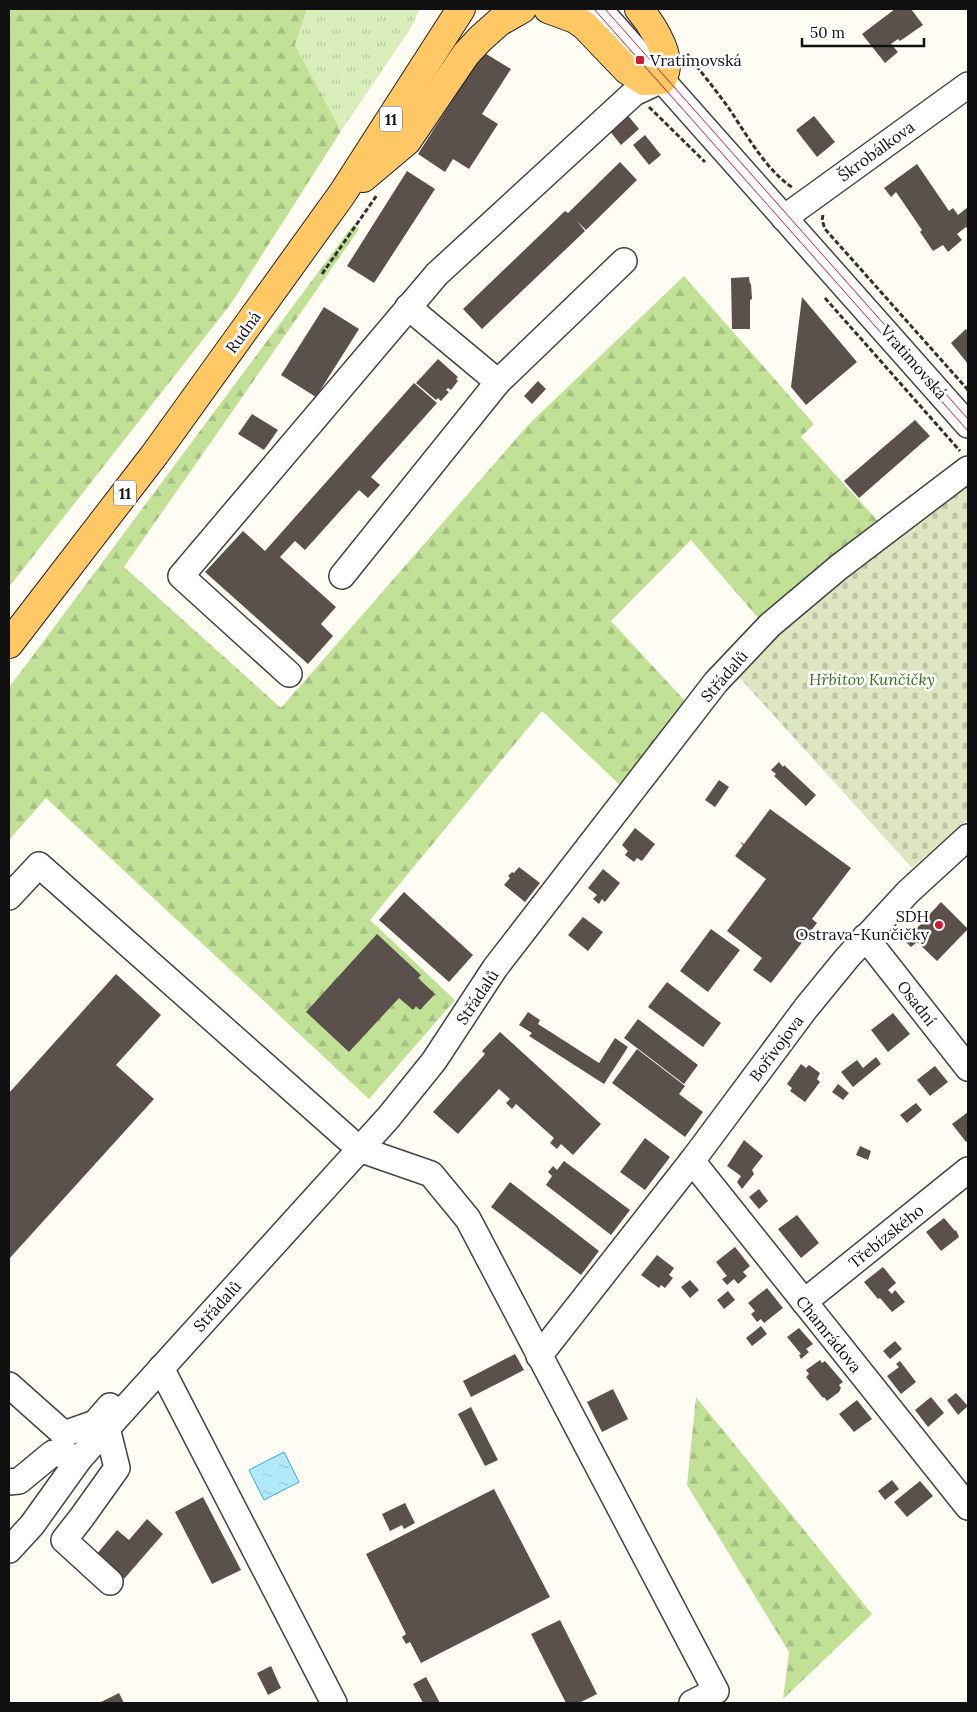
<svg xmlns="http://www.w3.org/2000/svg" width="977" height="1712" font-family="Lora,serif">
<defs>
<pattern id="grass-tufts" width="24" height="20" patternUnits="userSpaceOnUse" patternTransform="scale(1.25)"><rect width="24" height="20" fill="#daeeb9"/><path d="M3 7l-1-3M5 7V3M7 7l1-3M15 17l-1-3M17 17v-4M19 17l1-3" fill="none" stroke="#bacb9e"/></pattern>
<pattern id="forest-firs" width="22" height="20" patternUnits="userSpaceOnUse" patternTransform="scale(1.25)"><rect width="22" height="20" fill="#c0e196"/><path d="M5 1l3.5 6h-7zM16 11l3.5 6h-7z" fill="#a4c080"/></pattern>
<pattern id="cemetery-stones" width="16" height="16" patternUnits="userSpaceOnUse" patternTransform="scale(1.25)"><rect width="16" height="16" fill="#dde5c1"/><path d="M2 7V4a2 2 0 0 1 4 0v3zM10 15v-3a2 2 0 0 1 4 0v3z" fill="#bdc3a5"/></pattern>
<pattern id="water-ripples" width="26" height="14" patternUnits="userSpaceOnUse" patternTransform="scale(1.25)"><rect width="26" height="14" fill="#b3e9fc"/><path d="M2 4q2-2 4 0t4 0M15 11q2-2 4 0t4 0" fill="none" stroke="#99c7d7"/></pattern>
</defs>
<rect width="100%" height="100%" fill="#fffcf4"/>
<!-- grass -->
<path fill="url(#grass-tufts)" d="M307,9h113l-11,22 -68,100 -46,-86z"/>
<!-- forest -->
<g fill="url(#forest-firs)">
<path d="M9,9h298l-12,36 46,86 -111,174 -221,282z"/>
<path d="M354,224l5,5 -235,338 157,141 248,-284 155,-148 130,148 -13,13 77,84 -119,98 -68,-79 -80,81 75,81 -64,85 -80,-76 -172,209 85,80 -86,99 -323,-301 -37,42v-153l11,-14z"/>
<path d="M696,1397l176,217 -89,85 6,-47 -102,-167z"/>
</g>
<!-- cemetery -->
<path fill="url(#cemetery-stones)" d="M968,482v337l-56,49 -174,-192 59,-61z"/>
<!-- water -->
<path fill="url(#water-ripples)" stroke="#33aada" d="M284,1452l15,30 -35,18 -15,-30z"/>
<!-- building -->
<g fill="#5a504c">
<path d="M895,9h16l12,16 -23,16 -2,-2 -7,5 7,8 -13,11 -23,-29z"/>
<path d="M483,52l28,17 -29,45 16,10 -29,45 -16,-10 -8,13 -27,-18z"/>
<path d="M626,113l13,16 -18,16 -12,-15z"/>
<path d="M814,116l21,26 -18,15 -21,-27z"/>
<path d="M645,135l16,20 -12,10 -16,-20z"/>
<path d="M620,162l17,18 -51,50 -9,-9 8,10 -103,98 -19,-20 102,-98 3,2z"/>
<path d="M917,164l32,47 4,-3 5,7 10,-8v23l-2,-3 -9,7 5,6 -14,12 -5,-7 -10,6 -13,-19 2,-2 -26,-38 -5,5 -7,-9z"/>
<path d="M407,171l28,18 -61,94 -27,-17z"/>
<path d="M749,277l1,7h1l1,15 -2,1v29h-18l-1,-51z"/>
<path d="M802,297l55,65 -51,43 -15,-18z"/>
<path d="M324,307l35,22 -43,68 -35,-22z"/>
<path d="M966,329l2,3v32l-17,-21z"/>
<path d="M438,359l20,18 -2,2 2,2 -7,9 -3,-2 -2,2 3,2 -8,9 -3,-3 -2,2 -20,-17z"/>
<path d="M538,381l8,8 -14,15 -8,-8z"/>
<path d="M414,383l23,20 -66,74 9,8 -12,13 -9,-8 -54,60 -10,-9 -15,16 56,50 -15,17 12,12 -25,28 -103,-92 38,-41 22,20z"/>
<path d="M252,414l26,16 -14,20 -26,-16z"/>
<path d="M915,420l15,16 -71,62 -15,-17z"/>
<path d="M779,762l4,5 1,-2 32,30 -10,11 -32,-30 2,-2 -5,-4z"/>
<path d="M719,780l10,7 -14,20 -10,-7z"/>
<path d="M770,809l81,59 -39,51 5,4 -46,60 -18,-13 9,-12 -35,-27 39,-52 -31,-23 8,-11 -3,-3 4,2z"/>
<path d="M635,828l20,16 -13,17 -5,-3 -3,4 -9,-7 3,-4 -6,-6z"/>
<path d="M519,867l21,16 -15,19 -21,-17 6,-7 -2,-2 4,-4 2,1z"/>
<path d="M603,869l17,14 -15,19 -3,-3 -3,5 -6,-5 4,-4 -9,-7z"/>
<path d="M404,892l69,63 -24,27 -70,-62z"/>
<path d="M941,902l27,27 -31,32 -20,-19 -6,5 -6,-6z"/>
<path d="M583,917l20,15 -15,19 -20,-16z"/>
<path d="M711,929l29,21 -32,42 -28,-21z"/>
<path d="M377,934l44,41 -3,3 17,16 -15,16 -4,-4 -3,4 -14,-12 -50,54 -43,-40z"/>
<path d="M116,974l45,41 -45,50 38,34 -145,160v-166z"/>
<path d="M667,982l54,41 -18,24 -55,-40z"/>
<path d="M528,1012l12,8 -2,4 61,39 16,-25 13,9 -24,37 -75,-48 3,-3 -13,-8z"/>
<path d="M893,1013l17,21 -22,18 -17,-22z"/>
<path d="M638,1019l60,46 -14,19 -60,-46z"/>
<path d="M500,1032l101,92 -28,31 -12,-11 -4,5 -7,-6 4,-5 -38,-34 -4,5 -6,-6 4,-4 -11,-10 -41,45 -25,-22 52,-58 -3,-3z"/>
<path d="M637,1049l48,37 -6,8 24,18 -18,25 -73,-54z"/>
<path d="M876,1057l5,7 -28,23 -12,-15 16,-12 6,8z"/>
<path d="M801,1064l5,4 3,-3 11,8 -3,6 3,3 -15,20 -15,-11 2,-3 -5,-4z"/>
<path d="M935,1066l13,16 -18,14 -13,-16z"/>
<path d="M838,1084l11,9 -6,7 -11,-8z"/>
<path d="M916,1103l6,7 -15,13 -7,-8z"/>
<path d="M968,1112v28l-2,2 -14,-18z"/>
<path d="M645,1138l25,19 -25,33 -25,-18z"/>
<path d="M744,1140l19,16 -11,14 2,4 -12,15 -5,-7 4,-6 -14,-10z"/>
<path d="M860,1146l11,5 -3,9 -12,-5z"/>
<path d="M564,1161l66,49 -19,25 -65,-50 6,-9 -4,-4 5,-6 4,4z"/>
<path d="M510,1182l89,69 -18,24 -90,-68z"/>
<path d="M759,1189l9,12 -9,8 -10,-12z"/>
<path d="M797,1215l22,28 -18,15 -23,-29z"/>
<path d="M944,1218l11,13 1,-1 3,7 -18,14 -15,-19z"/>
<path d="M735,1247l15,19 -7,6 4,4 -9,8 -4,-5 -7,6 -5,-6 5,-3 -11,-14z"/>
<path d="M657,1255l17,13 -5,7 4,3 -8,10 -4,-3 -2,3 -18,-13z"/>
<path d="M883,1267l13,16 -8,7 4,4 3,-4 10,12 -13,10 -12,-14 -2,1 -14,-17z"/>
<path d="M690,1280l9,10 -9,8 -9,-11z"/>
<path d="M767,1288l16,20 -19,15 -3,-4 -4,3 -6,-8 4,-3 -7,-8z"/>
<path d="M728,1291l7,9 -11,9 -7,-9z"/>
<path d="M761,1326l6,8 -15,12 -6,-8z"/>
<path d="M799,1328l14,16 -7,5 3,3 -8,7 -2,-4 2,-1 -14,-17z"/>
<path d="M895,1341l7,8 -12,10 -7,-8z"/>
<path d="M515,1354l9,16 -53,27 -8,-16z"/>
<path d="M820,1360l2,3 3,-2 18,21 -4,3 2,3 -2,4 -12,9 -3,-4 -1,1 -17,-21 3,-3 -3,-4z"/>
<path d="M900,1361l16,21 -15,12 -14,-18 12,-9 -3,-3z"/>
<path d="M613,1389l15,30 -26,13 -15,-30z"/>
<path d="M956,1393l12,13 -10,9 -11,-15z"/>
<path d="M931,1397l13,16 -16,14 -13,-17z"/>
<path d="M857,1400l15,19 -18,13 -15,-18z"/>
<path d="M471,1407l27,53 -13,6 -27,-52z"/>
<path d="M892,1480l7,9 -14,11 -7,-9z"/>
<path d="M920,1481l13,15 -26,21 -13,-15z"/>
<path d="M494,1489l56,108 -129,66 -11,-21 -4,2 -4,-7 4,-3 -40,-80z"/>
<path d="M203,1497l38,73 -29,14 -37,-72z"/>
<path d="M405,1503l10,20 -11,6 -2,-4 -12,6 -8,-17z"/>
<path d="M147,1519l16,15 -39,45 -28,-24 21,-25 12,10z"/>
<path d="M560,1620l37,74 -18,9h-13l-35,-69z"/>
<path d="M271,1666l10,22 -13,7 -11,-22z"/>
<path d="M426,1677l14,26h-17l-10,-19z"/>
<path d="M119,1693l5,10h-25z"/>
</g>
<g fill="none" stroke-linecap="round" stroke-linejoin="round">
<!-- minor casing -->
<g stroke="#434343" stroke-width="28">
<g id="minor">
<path d="M599,9l369,416"/>
<path d="M784,218l184,-133"/>
<path d="M408,307l90,75"/>
<path d="M342,576l156,-194 126,-121"/>
<path d="M289,674l-108,-98 256,-302 197,-181 28,-13"/>
<path d="M9,897l30,-32 309,274"/>
<path d="M865,937l103,131"/>
<path d="M359,1149l72,25 37,45 248,472 -24,12"/>
<path d="M692,1161l276,346"/>
<path d="M804,1302l164,-132"/>
<path d="M539,1356l153,-195 114,-153 41,-50 61,-66 60,-55"/>
<path d="M161,1368l173,335"/>
<path d="M9,1385l55,49 31,-11 15,-17"/>
<path d="M107,1428l10,40 -35,49 -18,23 46,42"/>
<path d="M9,1482l10,-1 34,-28 27,5"/>
<path d="M9,1550l23,-25 48,-67 308,-340 46,-57 61,-93 221,-286 54,-57 69,-58 129,-98"/>
</g>
</g>
<!-- major casing -->
<g stroke="#212121" stroke-width="30">
<g id="major">
<path d="M548,9l27,10 10,7 42,44 17,11 18,-1c2,-4 4,-10 4,-15 1,-17 -16,-43 -27,-56"/>
<path d="M363,178l44,-37 59,-87 14,-15 19,-17 23,-13"/>
<path d="M9,644l146,-190 187,-260 119,-185"/>
</g>
</g>
<!-- path -->
<g stroke="#323232" stroke-width="3" stroke-dasharray="5 2.5" stroke-linecap="butt">
<path d="M687,54c14,18 28,35 41,53 19,28 37,62 65,81"/>
<path d="M649,107l56,55"/>
<path d="M823,215l-1,5 3,9 143,161"/>
<path d="M322,274l55,-79"/>
<path d="M825,298l135,153"/>
</g>
<!-- minor -->
<use href="#minor" stroke="#fff" stroke-width="25"/>
<!-- major -->
<use href="#major" stroke="#ffc864" stroke-width="28"/>
<!-- tram -->
<g stroke="#cf1a36" stroke-width="1">
<path d="M594,9l374,422"/>
<path d="M605,9l363,410"/>
</g>
</g>
<!-- markers -->
<g fill="#cf1a36" stroke="#fff" stroke-width="2">
<rect x="635" y="55" width="10" height="10" rx="2.5"/>
<circle cx="939" cy="925" r="5"/>
</g>
<g text-anchor="middle" dominant-baseline="central" stroke-width="5" stroke-linejoin="round" paint-order="stroke">
<!-- shield labels -->
<g fill="#fff" stroke="#585858" stroke-width="1">
<rect x="380" y="106.5" width="22" height="25" rx="4"/>
<rect x="114" y="480.5" width="22" height="25" rx="4"/>
</g>
<g font-size="15" font-weight="bold" fill="#101010">
<text x="391" y="119">11</text>
<text x="125" y="493">11</text>
</g>
<!-- poi labels -->
<g font-size="16" fill="#101010" stroke="#fff" text-anchor="start">
<text x="650" y="60">Vratimovská</text>
<text x="929" y="916" text-anchor="end">SDH<tspan x="929" dy="18">Ostrava-Kunčičky</tspan></text>
</g>
<!-- street labels -->
<g font-size="16" fill="#101010" stroke="#fff">
<text transform="translate(876 151) rotate(-36)">Škrobálkova</text>
<text transform="translate(243 332) rotate(-54)">Rudná</text>
<text transform="translate(914 362) rotate(49)">Vratimovská</text>
<text transform="translate(724 676) rotate(-49)">Střádalů</text>
<text transform="translate(477 997) rotate(-56)">Střádalů</text>
<text transform="translate(917 1003) rotate(52)">Osadní</text>
<text transform="translate(776 1048) rotate(-53)">Bořivojova</text>
<text transform="translate(886 1236) rotate(-39)">Třebízského</text>
<text transform="translate(217 1306) rotate(-48)">Střádalů</text>
<text transform="translate(829 1334) rotate(51)">Chamrádova</text>
</g>
<!-- park labels -->
<g font-size="16" font-style="italic" fill="#347019" stroke="#fff">
<text x="872" y="679">Hřbitov Kunčičky</text>
</g>
</g>
<!-- border -->
<rect width="977" height="1712" fill="none" stroke="#101010" stroke-width="20"/>
<!-- scale -->
<path d="M802 38v8h122v-8" fill="none" stroke="#101010" stroke-width="2.5"/>
<text x="810" y="38" font-size="15" fill="#101010" stroke="#ffffff" stroke-width="4" paint-order="stroke">50 m</text>
</svg>
